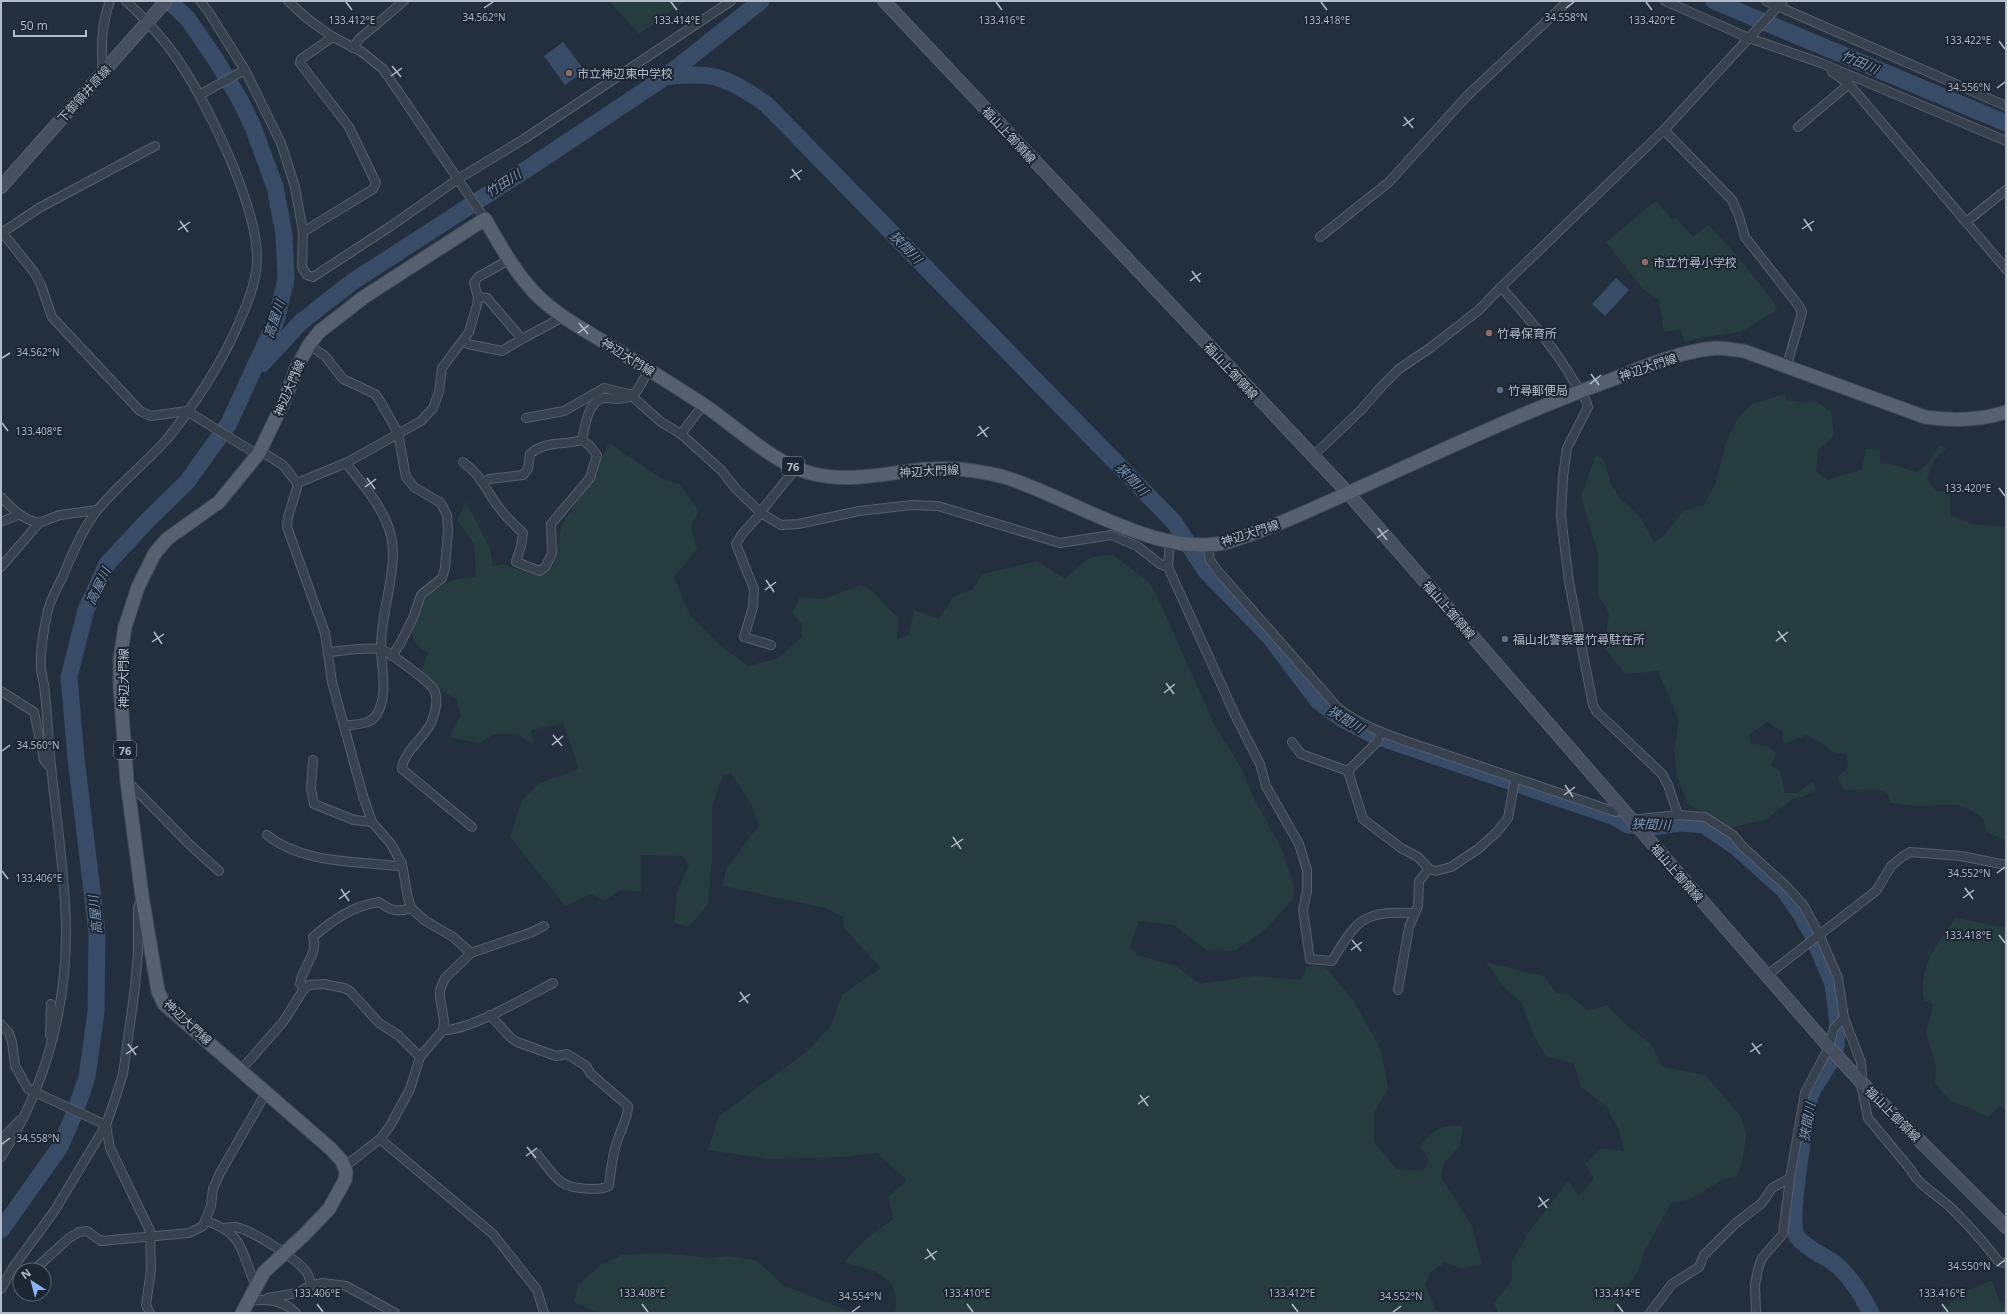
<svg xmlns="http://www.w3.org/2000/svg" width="2007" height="1314" font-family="'Open Sans','Noto Sans JP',sans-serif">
<rect width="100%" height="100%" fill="#242f3e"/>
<!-- green -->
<g fill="#263c3f">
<path d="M609,1h77l-47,33z"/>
<path d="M1656,201l16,19 4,-2 17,19 15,-12 25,26 41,51 3,8 -37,22 -40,6 -15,4 -5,-13 -16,3 -5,-32 -16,-11 -37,-47z"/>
<path d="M1784,394l3,6 18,3 11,-1 15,9 3,25 -16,14 -2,22 12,8 34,-11 4,-20 14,1v13l11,1 24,8 12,-7 12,-20 7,3 -13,14 -6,16 10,14 13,-3v26l22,9 34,3v314l-20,-10 -3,-13c-25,-18 -32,-13 -61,-12 -10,0 -21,-2 -31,-3l-4,-10 -9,-4 -33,1 -8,-13 11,-9 -1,-13 -16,-4 -8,-7 -17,-9 -22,9 -2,-12 -14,-10 -19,12 2,9 15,3 11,7 -6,12 9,6 5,22h12l16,-11 3,9 -13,6 -9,1 -29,22 -36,8 -21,-14 -20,-10 -11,-27 -3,-26 5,-30 -21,-50 -33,3 -20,-26 4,-36 -11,-17v-42l-17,-56 15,-42 8,5 7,24 9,14 21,20 13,24 9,-5 20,-26 20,-6 12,-20 11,-43 12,-24 14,-14z"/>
<path d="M609,443l53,36 17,5 20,27 -8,15 6,23 -23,28 16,38 34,34 25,17 29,-8 24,-21v-14l-10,-10 8,-16 23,2 38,-14 10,5 27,28 -1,21 12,-4 5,-25 25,9 14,-22 20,-8 9,-15 56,-13 27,18c22,-19 18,-23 48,-24l36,27 9,16 57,128 28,45 9,24 30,54 12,37 -1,13 -27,30 -32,22 -28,-1 -32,-25 -35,-4 -9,25 7,9 39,11 24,18 53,-8 48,4 7,-14 17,1 29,34 27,49 7,38 -14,25v29l22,27 27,2 6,-10 -9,-15c12,-15 23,-23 43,-20l-3,19 -16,18 -3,14 31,49 10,38 -19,5 -18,-7 -15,11 -5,12 11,25 6,3h-547c7,-38 -21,-42 -50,-51l20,-23 28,-20 -5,-22 19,-17 -30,-27 -35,4 -73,2 -61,-9 11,-34 90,-66 22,-24 11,-31 39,-27 -37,-40 -1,-11 -18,-9 -102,-22 3,-17 33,-44 -7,-19 -21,-33 -8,2 -11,31v51l-4,47 -19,23 -15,-4 3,-32 12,-25 -7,-10 -41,-1v37l-21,-2 -16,11 -13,-7 -26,12 -55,-69 11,-35 19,-19 39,-14 -16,-46 -32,7 2,15 -15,-11h-24l-15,9 -29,-6 10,-21 -3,-17 -16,-8 -20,-20 7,-18c-4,-3 -10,-6 -12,-10 -14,-23 13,-52 33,-61 7,-4 18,-4 27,-5l-2,-34 -17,-22 9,-19 24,47 3,18 9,-3 38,12 12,-10 11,-44 24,-34z"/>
<path d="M1956,918l50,10v182l-6,-4 -12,11 -18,-9 -19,-7 -16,-18 1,-17 -10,-33 7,-29 -9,-3c-7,-31 14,-60 32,-83z"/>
<path d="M1486,962l59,15 11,16 12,1 20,17 19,-6 21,22 23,17 12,23 42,8 35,40 6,19 -3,24 -6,18 -15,4 -33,20 -18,3 -28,51c-2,22 -24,38 -30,59h-115l-4,-10 18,-22v-19l16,-29 40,-52 11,15 15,-18 -9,-14 16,-16 23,3 -5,-21 -13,-24 -26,-20 -6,-23 -28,-7 -12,-20 -13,-34 -20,-18z"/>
<path d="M660,1253l52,5 15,-2 29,4 27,25 71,28h-250l-15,-4 -15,-7 4,-17 22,-20 22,-10z"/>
<path d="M1992,1280l7,20 7,7v6h-68l28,-22z"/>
</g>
<!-- water -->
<g fill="#394c67">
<path d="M563,42l22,29 -20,14 -21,-29z"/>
<path d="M1616,278l13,12 -24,26 -13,-12z"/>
</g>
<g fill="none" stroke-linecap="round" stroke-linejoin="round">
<!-- river -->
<g stroke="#394c67" stroke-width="17">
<path d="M1714,1l292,122"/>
<path d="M665,77c48,-6 62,0 101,27l408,418 31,48 64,66 49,65 24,18 31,16 242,82 13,8 25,2 27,-4 24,2 32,22 48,43 18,26 9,16 22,52 5,39 -2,24 -5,14 -18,28 -4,11c-3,23 -23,124 -11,138 12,14 30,18 42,30 13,13 23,29 31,45"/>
<path d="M262,364l39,-42 51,-40 178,-115 135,-90 96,-76"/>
<path d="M1,1230l59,-83 15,-35 12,-35 9,-65 1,-79 -21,-175 -7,-81 17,-67 21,-46 41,-44 39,-38 42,-59 47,-102 10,-42 -2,-45 -9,-47 -22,-60 -13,-27 -24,-40 -28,-41 -19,-18"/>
</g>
<!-- minor casing -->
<g stroke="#565f6c" stroke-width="10">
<g id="minor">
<path d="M200,1l8,10 37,59 36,73 14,44 8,45 -1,35 5,8 6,2 78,-51 67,-47 66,-40 207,-138"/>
<path d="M288,1l21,19 24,17 29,15 21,17 102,150"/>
<path d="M1665,1l84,37 72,25 185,78"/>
<path d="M1766,1l240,105"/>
<path d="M353,48l6,-9 45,-38"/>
<path d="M1832,72l17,12"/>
<path d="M103,73c-2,-25 -2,-48 7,-72"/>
<path d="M199,95l46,-25"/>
<path d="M1798,127l51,-43 157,185"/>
<path d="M1664,130l68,70 7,16 6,21 54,69 3,6 -2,8 -13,45"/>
<path d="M1966,222l40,-32"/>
<path d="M1,231l33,41 7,13 11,32 88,94 11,5 36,-5 66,41 14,3 16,10 14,18v5l-9,29 -1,10 38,106 7,49 31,114 9,26 19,22 11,20 6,34 3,10 13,12 29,17 18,16"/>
<path d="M3,232l36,-24 116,-62"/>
<path d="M303,232l70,-43 3,-6 -27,-56 -49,-64 1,-4 32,-22"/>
<path d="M1320,237l69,-55 78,-86 101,-95"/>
<path d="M1501,287c26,30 52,58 72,93 6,9 12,15 15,27l-21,41 -4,29 -2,39 8,66 24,123 4,7 65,62 6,11 10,30"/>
<path d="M478,297l9,1 35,41 41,-22"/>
<path d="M464,340l4,4 34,7 20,-12"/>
<path d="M309,345l16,11 18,23 32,15 5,7 18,32 8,44 8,10 27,16 6,12 1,16 -3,37 -3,10 -21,17 -8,23 -13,26 -8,12"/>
<path d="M526,418l38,-7 40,-23 29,7 2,4 26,23 20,12 40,36 15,19 25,24 20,12 17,-1 61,-13 53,-6 26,1 122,37 51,-8 26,11 23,18 8,3"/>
<path d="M681,434l22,-29"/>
<path d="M1312,457l49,-47 21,-24 17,-17 31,-21 49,-38 22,-23 163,-157 119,-129"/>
<path d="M463,462c19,14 21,25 34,43 8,11 16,19 26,28l-2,13 -5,16 24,9 6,-5 6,-13 -1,-29 39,-46 7,-23 -8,-10 -7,-5"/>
<path d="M484,482l5,-3 34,-4 5,-6 2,-15c13,-13 36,-9 52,-14 3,-13 6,-43 25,-42 8,1 17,2 24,-2 8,-4 13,-19 18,-26"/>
<path d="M297,483l49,-20 75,-42 12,-13 6,-16 3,-24 27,-36 8,-27 1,-8 -4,-14 4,-6 31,-17"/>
<path d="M1,497c12,13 21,22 38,26"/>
<path d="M1,522l17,-7"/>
<path d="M1170,541l-2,26 67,148 25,49 6,22 33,58 8,26v21l-4,19 7,49 22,2c26,-43 31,-50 83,-48"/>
<path d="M1208,545l2,15 7,10 121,138c30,23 68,33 103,45 58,20 117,39 175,59l6,-2"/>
<path d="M1,567l38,-44 21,-8 37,-5"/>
<path d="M771,645l-27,-8 9,-30 1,-18 -18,-45 6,-10 19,-21 2,-4 33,-41"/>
<path d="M328,652c15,-1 37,-5 52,-3 7,1 51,34 54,41 5,9 1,24 -3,33 -7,15 -28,29 -29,46l70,58"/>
<path d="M1,691l33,21 10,48 6,7"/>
<path d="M344,726c12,-2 27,-1 33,-12 11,-19 5,-43 4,-63 -2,-35 18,-82 10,-115 -5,-25 -29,-53 -45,-73"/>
<path d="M1381,732l-4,10 -29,29 15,48 38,29 17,9 11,12 7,2 15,-4 27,-18 19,-17 11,-14 7,-39"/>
<path d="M1292,742l9,12 47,17"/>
<path d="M313,760l-2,29 3,15 40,16 18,2"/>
<path d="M127,781l62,63 30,27"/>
<path d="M1630,820l48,-5 27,2 28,18 9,11 46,42 16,18 15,28 19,44 6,40 17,44 1,12 -2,7 8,37 43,52c8,16 28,26 40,38 18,17 33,35 48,54l7,1"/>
<path d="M267,835c34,28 87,26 129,31l6,-2"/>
<path d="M1766,976l110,-85 15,-25 11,-9 8,-5 51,4 45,9"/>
<path d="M304,989l-4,-5c2,-17 19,-30 13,-47 20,-17 39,-31 66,-35 11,8 18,11 32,6"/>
<path d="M1398,990l11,-63 9,-21 1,-25 10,-12"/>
<path d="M490,1015l20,22 7,5 39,14 11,-2 19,12 5,8 37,32c0,12 -6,21 -10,33 -6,15 -7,31 -9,47 -8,5 -38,3 -46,-3 -9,-5 -19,-21 -26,-29"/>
<path d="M1,1024l8,9 3,9 3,24 13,23 78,36 4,23 40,83 1,39 -5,35 4,8"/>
<path d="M443,1030c26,1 85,-34 110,-47"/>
<path d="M50,1035l1,-31"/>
<path d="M241,1070l42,-48 21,-33 5,-4 15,-1 20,4 6,3 29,32 19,12 22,22"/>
<path d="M380,1139l113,95 44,56 7,23"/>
<path d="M1,1140l19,-20"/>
<path d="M1,1157c44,-68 66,-149 65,-230 -1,-64 -14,-132 -18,-197 -1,-15 -2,-30 -4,-45 -1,-6 -3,-12 -3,-18 -1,-19 3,-39 7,-57 3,-11 8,-20 13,-30 11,-24 21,-52 39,-73 20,-24 46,-44 67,-68 27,-33 54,-75 71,-114 9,-21 19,-43 19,-67 0,-54 -52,-161 -84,-205 -14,-20 -30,-36 -47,-52"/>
<path d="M344,1167l36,-28 10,-13 20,-37 10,-32 23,-27 1,-9 -4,-24v-7l5,-12 26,-25 61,-21 12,-6"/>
<path d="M206,1221c39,12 35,33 50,65"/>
<path d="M225,1228c3,-1 7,-1 10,-1 15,2 64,33 72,46 2,3 3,8 5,12"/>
<path d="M34,1270l35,-32 10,-6 8,-1 14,10 88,-8 14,-7 8,-20 2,-17 7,-16 47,-82"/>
<path d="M1,1289l11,-20 43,-59 51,-85 8,-23 9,-28 11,-79 4,-41v-46l2,-8"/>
<path d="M268,1298l29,-5 15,-8 11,-2 23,3 49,27"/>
<path d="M247,1301c19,-2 35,-2 49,12"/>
<path d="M1650,1313l22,-29 27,-17 5,-12 32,-32 26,-20 10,-15 18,-10"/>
<path d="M1756,1313l-1,-28 3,-16 4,-11 21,-24 7,-56 15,-85 24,-46 5,-19 10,-10"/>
</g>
</g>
<!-- secondary casing -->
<g stroke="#565f6c" stroke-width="14">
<g id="secondary">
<path d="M884,1l464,492 481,554 31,34 146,146"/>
<path d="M1,187l165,-186"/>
</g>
</g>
<!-- primary casing -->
<g stroke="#414a57" stroke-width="15">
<path id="primary" d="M242,1313l22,-41 40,-37 25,-26 16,-29 1,-8 -4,-11 -11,-12 -167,-145 -6,-13 -16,-95 -15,-115 -7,-94v-28l5,-32 13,-40 17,-34 12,-14 52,-37 40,-49 26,-54 11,-30 13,-24 10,-13 45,-35 121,-78c17,29 32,58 57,81 19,17 42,30 64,43 32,20 64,40 95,60 35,23 73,62 113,71 38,9 76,-2 113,-5 26,-2 51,1 77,8 65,19 158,85 227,64 47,-15 92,-37 137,-57 79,-36 158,-73 240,-103 34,-13 71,-30 108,-33 9,0 19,2 28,3l181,66c28,4 54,4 81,-5"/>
</g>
<!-- minor -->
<use href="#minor" stroke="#38414e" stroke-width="8"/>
<!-- secondary -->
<use href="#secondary" stroke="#465061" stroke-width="12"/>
<!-- primary -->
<use href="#primary" stroke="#56606e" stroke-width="13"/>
</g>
<!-- ticks -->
<path fill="none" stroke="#b4bcc9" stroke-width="1.5" d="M346,2l6,8M671,2l6,8M996,2l6,8M1321,2l6,8M1646,2l6,8M484,8l9,-6M1566,8l8,-6M1999,41l6,8M392,66l9,11M391,76l11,-8M1997,88l8,-6M1404,117l9,11M1403,126l11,-8M792,169l8,11M790,178l12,-8M1804,219l8,12M180,221l8,11M1802,229l12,-8M178,230l12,-8M1192,271l8,11M1190,281l11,-8M579,323l9,11M578,333l11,-8M2,358l8,-5M1591,374l8,11M1590,384l11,-9M2,423l6,8M979,426l8,11M977,436l12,-9M367,478l8,11M365,487l11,-8M1999,488l6,8M1378,528l9,12M1377,538l11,-8M766,580l8,12M765,590l11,-8M1778,631l8,11M154,632l8,12M1776,641l12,-9M152,642l12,-8M1166,683l8,11M1164,693l11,-9M553,735l9,11M552,745l11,-9M2,751l8,-6M1565,785l8,12M1564,795l11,-8M953,837l8,12M951,847l12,-8M2,871l6,8M1997,873l8,-6M1965,888l8,11M341,889l8,12M1963,898l11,-8M339,899l11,-8M1999,935l6,8M1352,940l9,11M1351,950l11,-8M740,992l8,11M739,1002l11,-8M1752,1043l8,11M128,1044l8,11M1750,1052l12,-8M126,1054l12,-8M1140,1095l8,11M1138,1104l11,-8M2,1144l8,-6M527,1147l9,11M526,1156l11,-8M1539,1197l8,11M1538,1207l11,-8M927,1249l8,11M925,1259l12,-8M1997,1266l8,-6M317,1304l6,8M642,1304l6,8M967,1304l6,8M1292,1304l6,8M1617,1304l6,8M1942,1304l6,8M852,1312l8,-6M1393,1312l8,-6"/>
<!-- markers -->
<g fill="#8d6e63" stroke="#1d2633" stroke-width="1.5">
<circle cx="569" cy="73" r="4"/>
<circle cx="1645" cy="262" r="4"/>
<circle cx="1489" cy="333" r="4"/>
</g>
<g fill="#5c6f8a" stroke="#1d2633" stroke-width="1.5">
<circle cx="1500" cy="390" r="4"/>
<circle cx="1505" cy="639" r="4"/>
</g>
<g text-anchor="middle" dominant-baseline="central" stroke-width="4" stroke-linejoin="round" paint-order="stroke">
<!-- shield labels -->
<g fill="#1d2633" stroke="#878f9c" stroke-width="1">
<rect x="782" y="457" width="22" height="18" rx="3"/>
<rect x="114" y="741" width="22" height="18" rx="3"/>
</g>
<g font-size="11" font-weight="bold" fill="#b4bcc9">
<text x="793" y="466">76</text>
<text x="125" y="750">76</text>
</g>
<!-- poi labels -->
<g font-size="12" fill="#b4bcc9" stroke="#1d2633" text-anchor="start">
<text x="577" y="73">市立神辺東中学校</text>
<text x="1653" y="262">市立竹尋小学校</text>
<text x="1497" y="333">竹尋保育所</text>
<text x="1508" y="390">竹尋郵便局</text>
<text x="1513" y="639">福山北警察署竹尋駐在所</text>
</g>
<!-- street labels -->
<g font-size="12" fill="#b4bcc9" stroke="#1d2633">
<text transform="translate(84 94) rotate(-48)">下御領井原線</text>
<text transform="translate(1009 135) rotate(47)">福山上御領線</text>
<text transform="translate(628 357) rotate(32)">神辺大門線</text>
<text transform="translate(1648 367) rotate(-19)">神辺大門線</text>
<text transform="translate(1231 371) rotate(47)">福山上御領線</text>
<text transform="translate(289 388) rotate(-67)">神辺大門線</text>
<text transform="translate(929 471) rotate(-3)">神辺大門線</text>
<text transform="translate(1250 533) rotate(-18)">神辺大門線</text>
<text transform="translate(1449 610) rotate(49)">福山上御領線</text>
<text transform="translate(123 678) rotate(-90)">神辺大門線</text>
<text transform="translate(1677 873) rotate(49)">福山上御領線</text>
<text transform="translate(188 1022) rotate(43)">神辺大門線</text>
<text transform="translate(1893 1114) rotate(45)">福山上御領線</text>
</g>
<!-- water labels -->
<g font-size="13" font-style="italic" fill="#7c92b1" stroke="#1d2633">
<text transform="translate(1860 62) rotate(23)">竹田川</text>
<text transform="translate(503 183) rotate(-33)">竹田川</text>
<text transform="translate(906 247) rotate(46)">狭間川</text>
<text transform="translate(274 319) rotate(-71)">高屋川</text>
<text transform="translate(1132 479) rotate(46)">狭間川</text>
<text transform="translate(98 586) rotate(-64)">高屋川</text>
<text transform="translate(1346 719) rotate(31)">狭間川</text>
<text transform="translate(1651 824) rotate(2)">狭間川</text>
<text transform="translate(95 915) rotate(-96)">高屋川</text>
<text transform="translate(1807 1122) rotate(-80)">狭間川</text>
</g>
</g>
<g font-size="10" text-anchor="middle" fill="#b4bcc9" stroke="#1d2633" stroke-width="4" stroke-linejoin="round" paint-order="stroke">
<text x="484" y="21">34.562°N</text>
<text x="1566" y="21">34.558°N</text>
<text x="352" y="24">133.412°E</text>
<text x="677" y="24">133.414°E</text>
<text x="1002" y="24">133.416°E</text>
<text x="1327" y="24">133.418°E</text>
<text x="1652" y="24">133.420°E</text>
<text x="1968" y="44">133.422°E</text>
<text x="1969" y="91">34.556°N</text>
<text x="38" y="356">34.562°N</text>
<text x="39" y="435">133.408°E</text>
<text x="1968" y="492">133.420°E</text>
<text x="38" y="749">34.560°N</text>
<text x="1969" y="877">34.552°N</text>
<text x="39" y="882">133.406°E</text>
<text x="1968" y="939">133.418°E</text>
<text x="38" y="1142">34.558°N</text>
<text x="1969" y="1270">34.550°N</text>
<text x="317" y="1297">133.406°E</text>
<text x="642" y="1297">133.408°E</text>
<text x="967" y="1297">133.410°E</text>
<text x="1292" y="1297">133.412°E</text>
<text x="1617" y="1297">133.414°E</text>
<text x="1942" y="1297">133.416°E</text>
<text x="860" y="1300">34.554°N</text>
<text x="1401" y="1300">34.552°N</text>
</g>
<!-- border -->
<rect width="2007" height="1314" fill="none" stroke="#b4bcc9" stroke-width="4"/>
<!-- north arrow -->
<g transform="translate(32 1282) rotate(324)"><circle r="19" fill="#1d2633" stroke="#59626f"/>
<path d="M0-3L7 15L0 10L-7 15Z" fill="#8ab4f8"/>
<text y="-6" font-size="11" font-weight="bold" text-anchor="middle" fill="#b4bcc9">N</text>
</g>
<!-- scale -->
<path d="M14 30v6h72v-6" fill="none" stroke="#b4bcc9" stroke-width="2"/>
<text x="20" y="30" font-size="12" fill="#b4bcc9" stroke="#1d2633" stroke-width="3" paint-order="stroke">50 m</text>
</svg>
